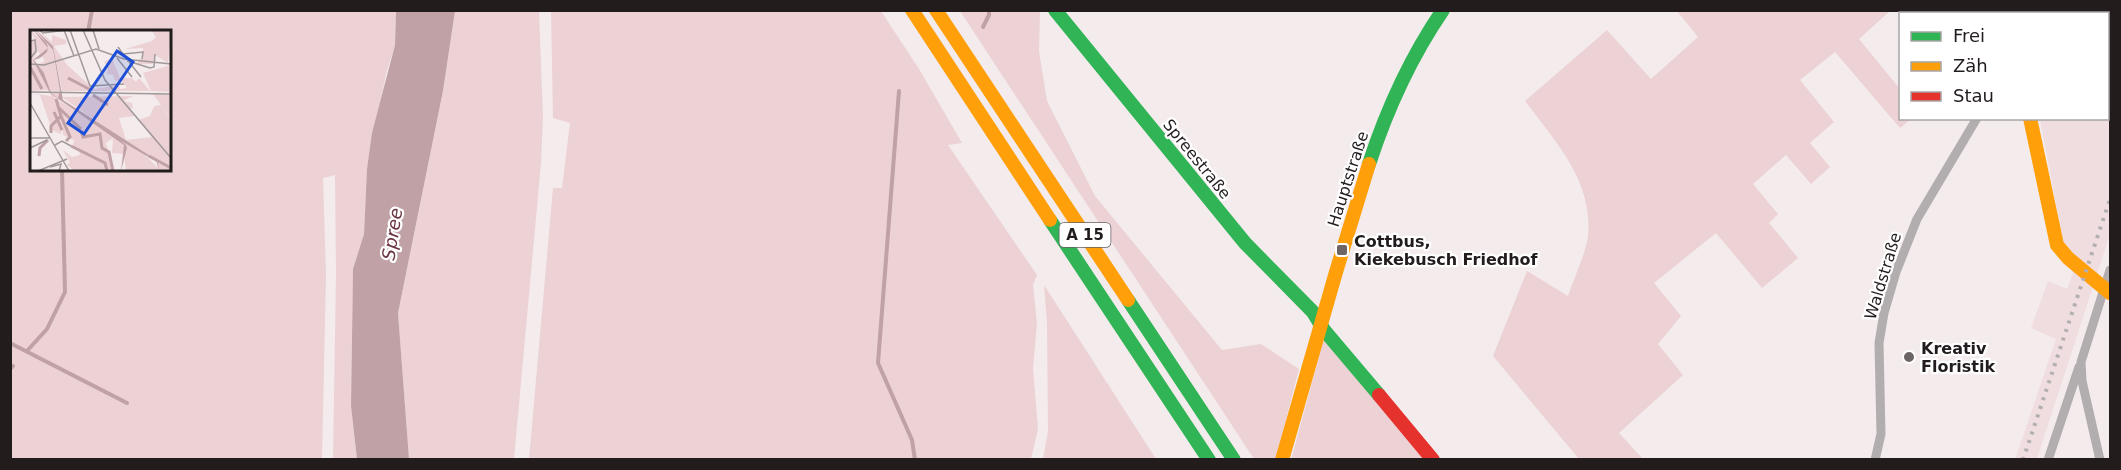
<svg xmlns="http://www.w3.org/2000/svg" width="2121" height="470" font-family="'DejaVu Sans',sans-serif">
<rect width="100%" height="100%" fill="#f4ebec"/>
<!-- built -->
<g fill="#efdde0">
<path d="M2002,11l1,2 -77,1 -2,-3z"/>
<path d="M2019,11h91v223l-73,225 -22,1 41,-121 -25,-11 17,-47 19,8 11,-30 -15,-18 -23,-122 68,-1v-104h-88z"/>
</g>
<!-- green -->
<g fill="#ecd1d5" fill-rule="evenodd">
<path d="M10,11h386l-1,34 -9,29 -19,95 -3,65 -11,35 -2,137 6,53h-24l3,-186 -1,-98 -12,3 3,96 -4,185h-311zM32,32h138v138h-138z"/>
<path d="M455,11h84l4,106 -2,46 -27,296 -105,1 -11,-147 45,-221z"/>
<path d="M551,11h330l38,58 43,74 -14,2 89,130 -4,10 4,38 -4,46 5,60 -7,30h-502l24,-271h9l8,-65 -17,-5z"/>
<path d="M960,11h80l-1,40 8,50 48,95 127,154 39,-6 38,25 -23,90h-22z"/>
<path d="M1677,11h213l-31,28 41,50v29l11,1 -11,9 -65,-76 -35,28 34,42 -24,21 20,24 -19,17 -25,-29 -33,29 25,30 -9,9 29,35 -36,30 -46,-55 -62,50 27,33 -23,28 25,31 -64,58 24,26h-64l-86,-103 34,-85 41,25c5,-16 19,-45 20,-61 5,-54 -33,-94 -63,-134l82,-71 44,49 47,-42z"/>
<path d="M1044,285l112,174h-113l5,-28 -1,-108z"/>
<path d="M1325,335l101,125h-135z"/>
</g>
<!-- water -->
<path fill="#bfa1a6" d="M396,11h59l-12,80 -45,222 11,146h-52l-6,-53 2,-137 11,-35 3,-65 5,-36 23,-88z"/>
<g fill="none" stroke-linecap="round" stroke-linejoin="round">
<!-- stream -->
<g stroke="#bfa1a6" stroke-width="4">
<path d="M983,27l6,-12v-5"/>
<path d="M88,32l4,-22"/>
<path d="M899,91l-21,272 34,77 3,20"/>
<path d="M10,343l117,60"/>
<path d="M27,351l20,-22 18,-37 -3,-122"/>
<path d="M10,369l3,-3"/>
</g>
<!-- street -->
<g stroke="#b2adae" stroke-width="9">
<path d="M1875,460l6,-26 -2,-91 5,-30 12,-41 21,-53 60,-101"/>
<path d="M2048,460l31,-93"/>
<path d="M2100,460l-18,-79 -1,-19 29,-92"/>
</g>
<!-- fast -->
<g stroke="#30b455" stroke-width="14">
<path d="M1055,10l190,233 68,69 11,18 55,65"/>
<path d="M1369,164c18,-55 41,-106 74,-154"/>
<path d="M1050,220l159,240"/>
<path d="M1128,300l106,160"/>
</g>
<!-- slow -->
<g stroke="#ff9f0a" stroke-width="14">
<path d="M912,10l138,210"/>
<path d="M936,10l192,290"/>
<path d="M2010,10v4"/>
<path d="M2030,118l27,127 11,13 42,35"/>
<path d="M1282,460l54,-188 33,-108"/>
</g>
<!-- jam -->
<path stroke="#e5322d" stroke-width="14" d="M1379,395l54,65"/>
<!-- rail -->
<path stroke="#b3afb0" stroke-width="4" stroke-dasharray="3 6" stroke-linecap="butt" d="M2023,460l87,-261"/>
</g>
<!-- markers -->
<g fill="#6c6465" stroke="#fff" stroke-width="2">
<rect x="1336" y="244" width="12" height="12" rx="3"/>
<circle cx="1909" cy="357" r="6"/>
</g>
<g text-anchor="middle" dominant-baseline="central" stroke-width="4.5" stroke-linejoin="round" paint-order="stroke">
<!-- shield labels -->
<rect fill="#fff" stroke="#646061" stroke-width="1.5" x="1059.5" y="223" width="51" height="24" rx="4.5"/>
<g font-size="15" font-weight="bold" fill="#221c1d">
<text x="1085" y="235">A 15</text>
</g>
<!-- street labels -->
<g font-size="16" fill="#221c1d" stroke="#fff">
<text transform="translate(1197 159) rotate(51)">Spreestraße</text>
<text transform="translate(1348 179) rotate(-72)">Hauptstraße</text>
<text transform="translate(1883 276) rotate(-73)">Waldstraße</text>
</g>
<!-- poi labels -->
<g font-size="16" font-weight="bold" fill="#221c1d" stroke="#fff" text-anchor="start">
<text x="1354" y="241">Cottbus,<tspan x="1354" dy="18">Kiekebusch Friedhof</tspan></text>
<text x="1921" y="348">Kreativ<tspan x="1921" dy="18">Floristik</tspan></text>
</g>
<!-- water labels -->
<g font-size="18" font-style="italic" fill="#6c3642" stroke="#fff">
<text transform="translate(392 234) rotate(-81)">Spree</text>
</g>
</g>
<!-- overview -->
<g transform="translate(30 30)">
<rect width="141" height="141" fill="#f4ebec"/>
<path d="M0,0l17,15 -13,-15h2l16,17 8,44h-10l-6,-18 -7,-8 8,-4 -7,-10 -5,9 16,30 -19,1v-50l5,-1zM8,0l14,12v-7l14,5v4l-12,2 13,19 27,24 25,-4 1,4 7,-1 -6,-8 -6,1 -2,-6 -6,-1 1,-7 -4,-5 8,-4 8,20h12l4,4 3,-4 11,13h-88l-9,-45zM121,0h20l-3,33 -13,-8 -2,9h-16l2,-5h3l1,-11 -18,1 27,-8 4,-4zM141,35v27l-20,-1 -8,-18zM0,63l21,3 -1,-3h10l-2,5 -4,-1 57,38 30,16 17,17 -3,-9 -11,-7 -27,-16 -55,-39 71,-1 -10,5 9,2 1,5 -4,1 5,7 -15,2 7,22 26,-3 -14,-17 12,-4 4,-10 7,-1 -8,-11 18,1v23l-9,-11 9,12v52h-45l-2,-17 -12,-1 1,-15 -7,5 8,28h-39l-8,-6 3,-3 -7,-12 9,7 8,-2 -2,-7 -5,-1 1,-7 -11,-5v-5l-3,4 -8,-4 -12,-35z" fill="#ecd1d5"/>
<path d="M3,0l13,12 2,5 -1,5 -7,6 -6,2 10,13 7,20 7,5 2,-7 -7,-41 -17,-20 17,16 10,54 92,59 3,4 1,8 -2,-9 -36,-21 5,4 1,3 -6,23 3,-26 -74,-52 -17,-33 15,-12z" fill="#bfa1a6"/>
<path fill="none" stroke="#bfa1a6" stroke-width="3" d="M0,37l12,22M38,48l23,12M63,65l15,10M29,78l22,21M24,82l8,18M31,86l9,21 -4,4M51,101l2,6 17,-3 2,14 7,4 4,19M21,103v-7l10,-10 -5,-17M41,116l34,17 2,8M9,126l1,-8 8,-8M119,126l22,12"/>
<path fill="none" stroke="#a09899" stroke-width="1.5" d="M10,0l3,3 24,-3M34,0l10,26M40,0l20,56 34,-2M53,0l22,50 66,78M63,0l6,19M0,11l5,-1 1,11 -6,8M88,17l10,14 22,7 4,-1 1,-13M93,24l20,-2 -1,7M87,28l15,19M99,32l12,15M0,34l14,1 52,-16 28,10 47,5M0,62l141,2M0,73l39,68M0,108h20M25,115l7,-4 9,5M0,118l17,-8M20,137l11,-3 -2,7M8,141l29,-12"/>
<path fill="#1d4ed8" fill-opacity="0.15" stroke="#1d4ed8" stroke-width="3" d="M87,21l16,11 -49,72 -16,-11z"/>
<rect width="141" height="141" fill="none" stroke="#221c1d" stroke-width="3"/>
</g>
<!-- border -->
<rect width="2121" height="470" fill="none" stroke="#221c1d" stroke-width="24"/>
<!-- legend -->
<rect x="1899" y="12" width="210" height="108" fill="#ffffff" stroke="#a7a4a5" stroke-width="1.5"/>
<rect x="1911" y="32" width="30" height="9" fill="#30b455" stroke="#a7a4a5" stroke-width="1.5"/>
<text x="1953" y="42" font-size="18" fill="#221c1d">Frei</text>
<rect x="1911" y="62" width="30" height="9" fill="#ff9f0a" stroke="#a7a4a5" stroke-width="1.5"/>
<text x="1953" y="72" font-size="18" fill="#221c1d">Zäh</text>
<rect x="1911" y="92" width="30" height="9" fill="#e5322d" stroke="#a7a4a5" stroke-width="1.5"/>
<text x="1953" y="102" font-size="18" fill="#221c1d">Stau</text>
</svg>
